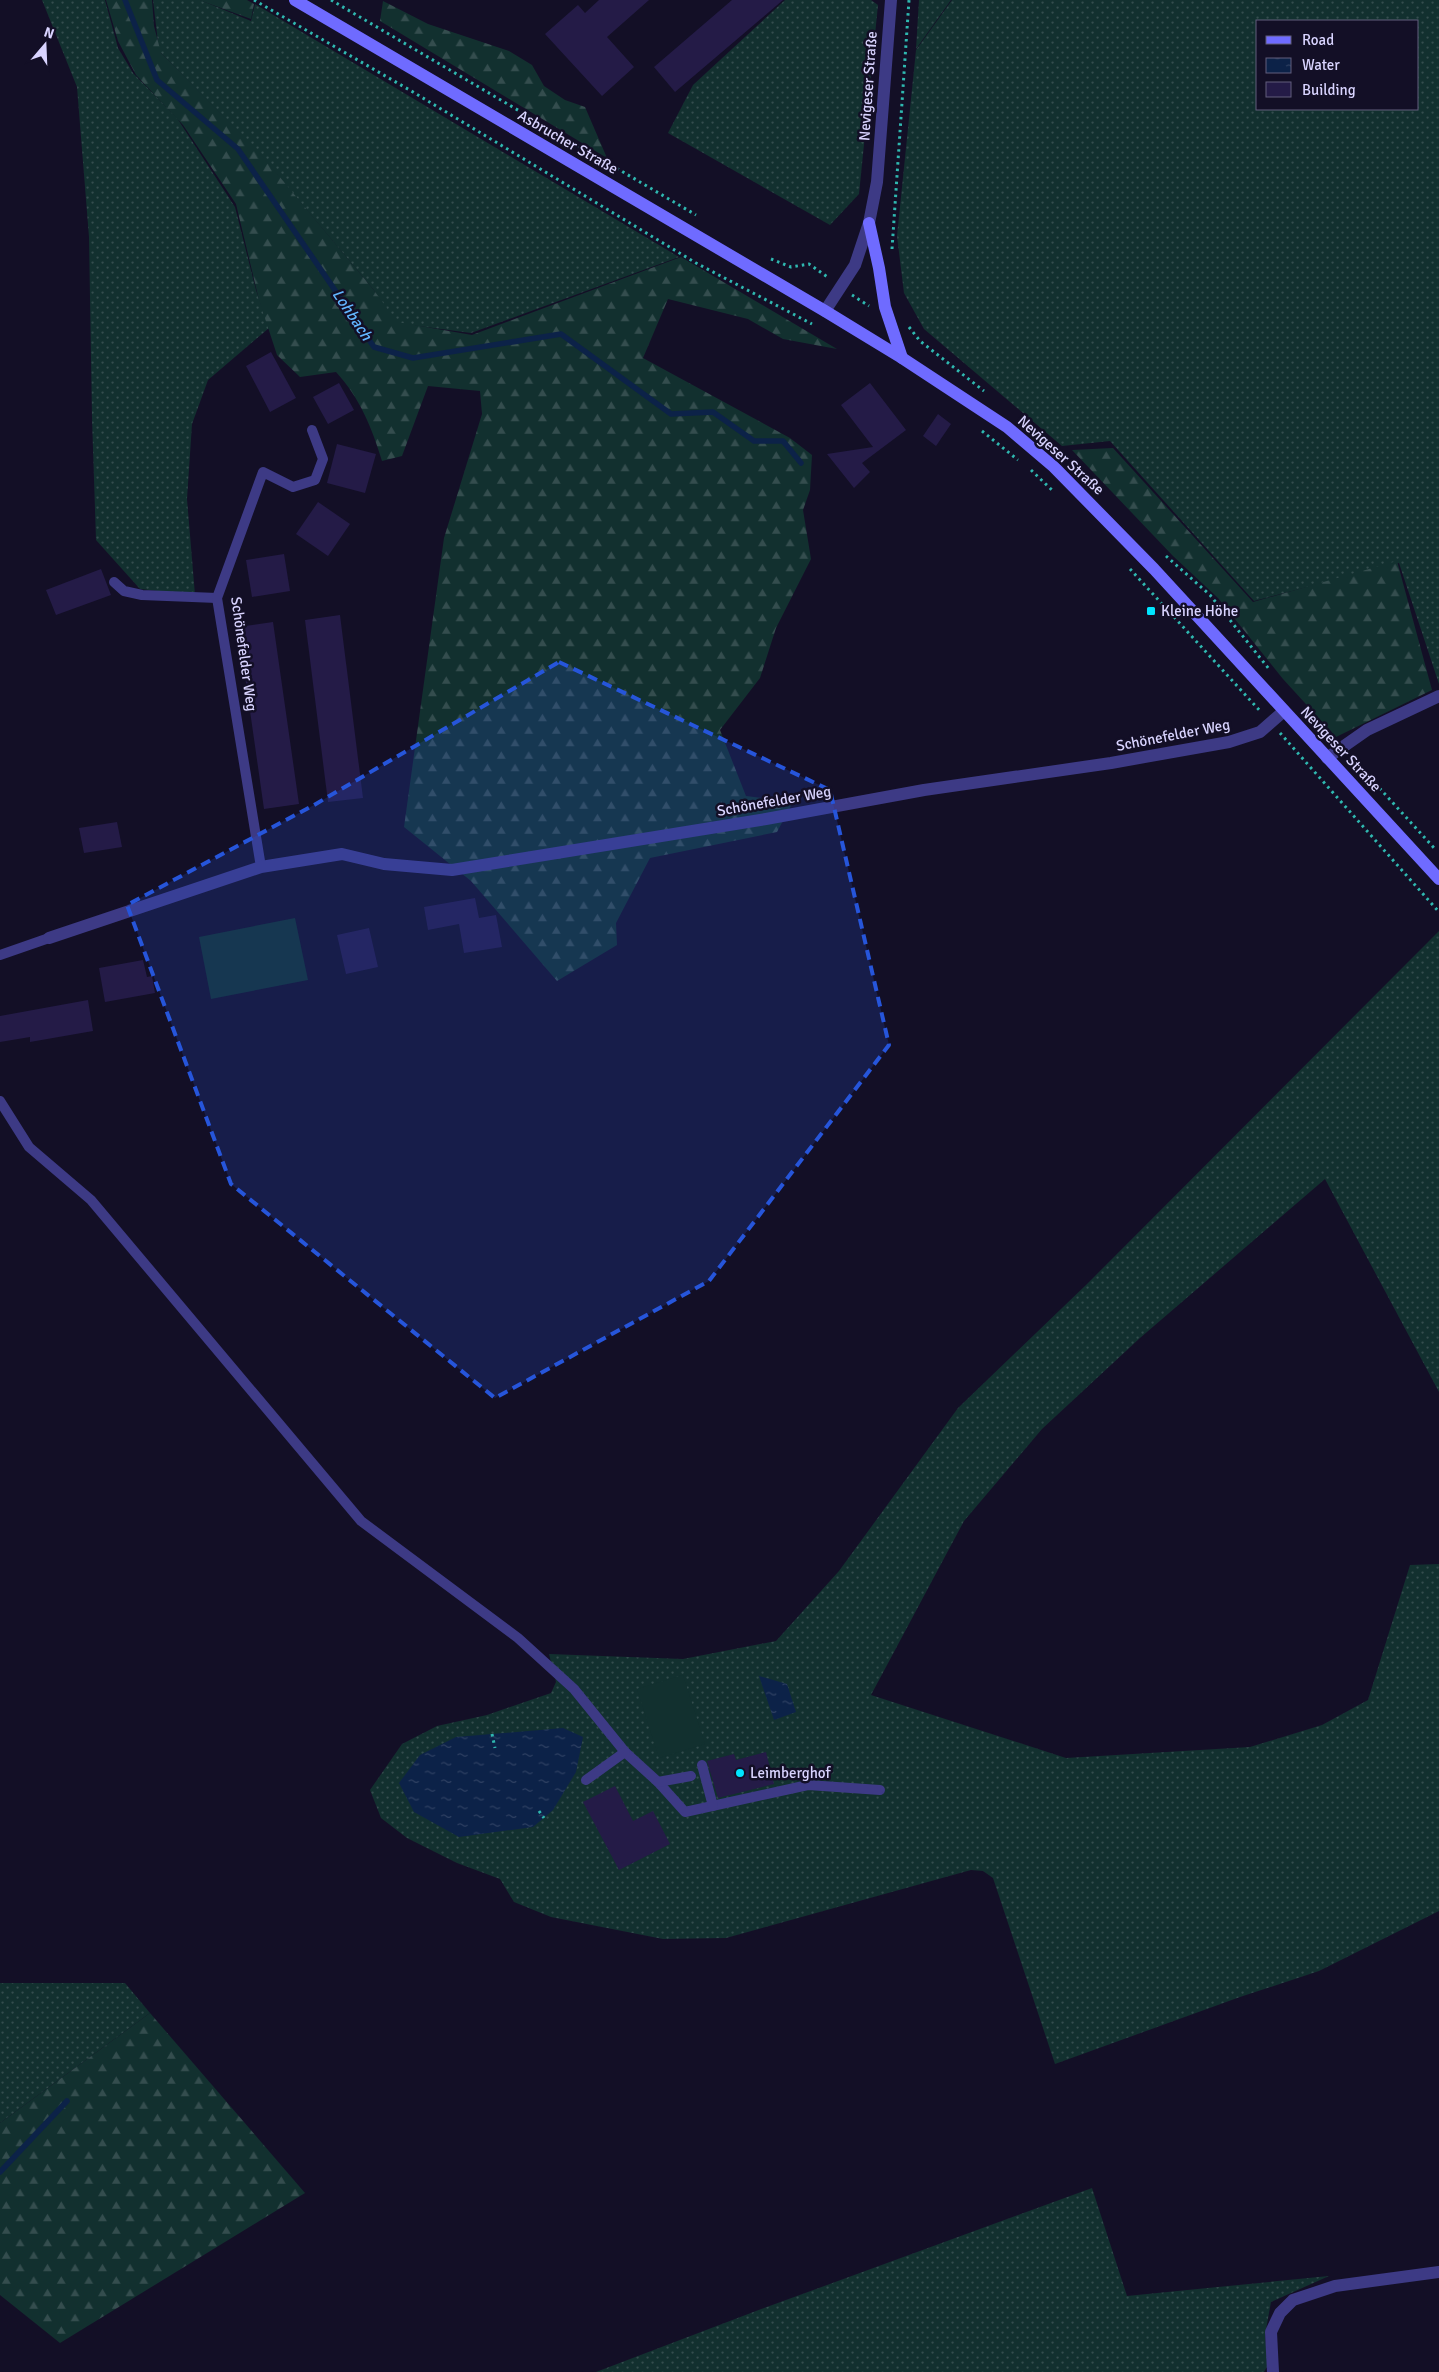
<svg xmlns="http://www.w3.org/2000/svg" width="1439" height="2372" font-family="Signika,sans-serif">
<defs>
<pattern id="grass-dots" width="8" height="8" patternUnits="userSpaceOnUse" patternTransform="scale(1.25)"><rect width="8" height="8" fill="#12302f"/><path d="M2 2h.1M6 6h.1" fill="none" stroke="#344d4e" stroke-width="1.8" stroke-linecap="round"/></pattern>
<pattern id="forest-firs" width="22" height="20" patternUnits="userSpaceOnUse" patternTransform="scale(1.25)"><rect width="22" height="20" fill="#12302f"/><path d="M5 1l3.5 6h-7zM16 11l3.5 6h-7z" fill="#344d4e"/></pattern>
<pattern id="water-ripples" width="26" height="14" patternUnits="userSpaceOnUse" patternTransform="scale(1.25)"><rect width="26" height="14" fill="#0c2248"/><path d="M2 4q2-2 4 0t4 0M15 11q2-2 4 0t4 0" fill="none" stroke="#2f4163"/></pattern>
</defs>
<rect width="100%" height="100%" fill="#130f26"/>
<!-- grass -->
<g fill="url(#grass-dots)" fill-rule="evenodd">
<path d="M42,0h63l13,48 15,25 44,45 58,89 21,83 13,38 -61,52 -16,44 -5,75 8,96 -55,-6 -44,-49 -4,-122 -3,-181 -12,-150z"/>
<path d="M153,0h47l51,21 4,-17 424,253 -208,76 -75,-10 -23,-34 -113,-135 -101,-103z"/>
<path d="M785,0h86l7,5 -19,189 -29,31 -162,-92 25,-48z"/>
<path d="M919,0h32l-35,49z"/>
<path d="M952,0h487v684l-40,-121 -145,38 -144,-160 -48,5 -138,-117 -20,-36 -7,-57 19,-186zM1258,21h160v88h-160z"/>
<path d="M1439,931v461l-114,-213 -185,159 -98,91 -78,92 -93,174 195,63 184,-11 72,-22 46,-25 42,-135 29,-1v347l-120,60 -79,26 -185,67 -62,-186 -10,-7 -12,-1 -245,68 -63,1 -112,-22 -37,-15 -14,-23 -43,-16 -50,-25 -26,-20 -11,-28 32,-46 35,-18 50,-11 64,-22 5,-11 -7,-28 134,5 93,-18 63,-70 119,-163 129,-124z"/>
<path d="M0,1983h125l25,30 -150,110z"/>
<path d="M1092,2188l35,108 202,-20 -58,26 -6,33 3,30 -4,7h-668l160,-61z"/>
</g>
<!-- forest -->
<g fill="url(#forest-firs)">
<path d="M106,0h46l2,26 7,27 98,99 114,137 24,33 75,13 209,-78 156,92 -54,-10 -35,-20 -80,-20 -25,59 147,80 22,17 -2,35 -7,20 8,49 -35,69 -16,50 -40,52 26,66 47,6 -16,30 -127,26 -34,65 1,22 -60,36 -86,-100 -67,-54 40,-289 38,-124 -2,-23 -52,-5 -26,70 -20,5c-10,-33 -22,-63 -46,-89l-36,5 -23,-22 -18,-55 -23,-96 -53,-79 -47,-50 -18,-34z"/>
<path d="M199,0h48l7,4 -3,15z"/>
<path d="M383,1l45,23 81,27 23,14 12,21 21,14 20,7 22,51 -227,-137z"/>
<path d="M1113,448l140,154 144,-41 35,129 -96,47 -53,-58 -65,-81 -45,-42 -101,-106z"/>
<path d="M150,2013l155,180 -245,150 -60,-48v-172z"/>
</g>
<!-- pitch -->
<g fill="#12302f">
<path d="M295,918l13,62 -97,19 -12,-62z"/>
<path d="M683,1675l22,69 -46,14 -22,-69z"/>
</g>
<!-- water -->
<g fill="url(#water-ripples)">
<path d="M759,1676l28,8 9,28 -22,8z"/>
<path d="M563,1728l20,9 -7,35 -23,38 -20,17 -74,10 -45,-25 -15,-29 21,-28 36,-18z"/>
</g>
<g fill="none" stroke-linecap="round" stroke-linejoin="round">
<!-- stream -->
<g stroke="#0c2248" stroke-width="5.5">
<path d="M125,0l32,80 81,69 136,198 39,11 148,-24 110,80 42,-2 41,29h29l18,22"/>
<path d="M0,2172l67,-71"/>
</g>
</g>
<!-- building -->
<g fill="#241b47">
<path d="M599,0h50l-42,37 27,30 -32,29 -57,-62 33,-29 7,8z"/>
<path d="M732,0h51l-108,92 -21,-25z"/>
<path d="M271,352l25,46 -26,14 -24,-46z"/>
<path d="M339,383l15,27 -26,14 -15,-27z"/>
<path d="M870,383l36,47 -44,33 8,9 -16,16 -27,-34 46,-7 -32,-42z"/>
<path d="M938,414l13,10 -15,22 -13,-10z"/>
<path d="M337,444l39,10 -11,39 -38,-10z"/>
<path d="M318,502l32,22 -22,32 -32,-22z"/>
<path d="M284,554l6,37 -38,6 -6,-37z"/>
<path d="M101,569l10,26 -55,20 -10,-25z"/>
<path d="M340,615l23,183 -35,4 -23,-182z"/>
<path d="M273,622l26,182 -35,5 -26,-182z"/>
<path d="M117,822l5,25 -38,6 -5,-25z"/>
<path d="M475,898l4,20 17,-3 6,32 -38,6 -5,-29 -31,6 -4,-23z"/>
<path d="M369,928l9,39 -32,7 -9,-39z"/>
<path d="M143,960l4,17 5,-1 3,17 -50,9 -6,-34z"/>
<path d="M88,1000l5,31 -63,11v-5l-30,5v-26z"/>
<path d="M766,1752l8,32 -56,14 -11,-37 27,-7 2,6z"/>
<path d="M615,1786l18,35 20,-10 17,33 -51,26 -36,-68z"/>
</g>
<g fill="none" stroke-linecap="round" stroke-linejoin="round">
<!-- path -->
<g stroke="#2fb8b0" stroke-width="3" stroke-dasharray="2.5 4" stroke-linecap="butt">
<path d="M254,0l159,92 283,171 116,61"/>
<path d="M331,0l365,215"/>
<path d="M892,249l17,-249"/>
<path d="M771,259l20,8 18,-3 20,14"/>
<path d="M852,295l17,11"/>
<path d="M909,327l11,14 64,50"/>
<path d="M982,431l36,29"/>
<path d="M1031,470l23,22"/>
<path d="M1166,556l44,39 59,74"/>
<path d="M1130,569l131,143"/>
<path d="M1280,733l159,179"/>
<path d="M1362,769l73,80"/>
<path d="M492,1734l3,14"/>
<path d="M539,1811l5,7"/>
</g>
<!-- lane -->
<g stroke="#3d3a85" stroke-width="10">
<path d="M114,582l10,9 18,4 75,3"/>
<path d="M261,867l-44,-269 46,-126 30,15 22,-7 8,-21 -11,-29"/>
<path d="M0,955l49,-17"/>
<path d="M0,1101l29,46 62,53 270,321 157,117 56,51 51,63 33,30 27,30 123,-27 72,5"/>
<path d="M702,1765l11,41"/>
<path d="M586,1780l39,-28"/>
<path d="M658,1782l33,-6"/>
</g>
<!-- street -->
<g stroke="#3d3a85" stroke-width="12">
<path d="M825,311l30,-46 14,-42 8,-41 14,-182"/>
<path d="M1327,758l40,-28 72,-34"/>
<path d="M49,938l212,-71 81,-13 42,10 68,6 314,-51 158,-29 187,-27 118,-21 31,-10 24,-21"/>
<path d="M1273,2372l-2,-40 9,-19 13,-13 42,-14 104,-14"/>
</g>
<!-- secondary -->
<g stroke="#6f6bff" stroke-width="12">
<path d="M295,0l530,311 77,47 105,69 47,40 100,102 285,310"/>
<path d="M869,223l10,45 6,39 17,51"/>
</g>
</g>
<!-- marked area -->
<path fill="#2655da" fill-opacity="0.2" stroke="#2655da" stroke-width="4" stroke-dasharray="10 6" stroke-linejoin="round" d="M559,662l271,128 59,255 -180,236 -214,117 -264,-214 -104,-279 187,-100z"/>
<!-- markers -->
<g fill="#00e5ff" stroke="#130f26" stroke-width="2">
<rect x="1146" y="606" width="10" height="10" rx="2.5"/>
<circle cx="740" cy="1773" r="5"/>
</g>
<g text-anchor="middle" dominant-baseline="central" stroke-width="5" stroke-linejoin="round" paint-order="stroke">
<!-- street labels -->
<g font-size="15" fill="#d9d4ff" stroke="#130f26">
<text transform="translate(868 86) rotate(-86)">Nevigeser Straße</text>
<text transform="translate(568 142) rotate(30)">Asbrucher Straße</text>
<text transform="translate(1061 455) rotate(42)">Nevigeser Straße</text>
<text transform="translate(244 654) rotate(82)">Schönefelder Weg</text>
<text transform="translate(1173 735) rotate(-11)">Schönefelder Weg</text>
<text transform="translate(1341 749) rotate(47)">Nevigeser Straße</text>
<text transform="translate(774 801) rotate(-10)">Schönefelder Weg</text>
</g>
<!-- poi labels -->
<g font-size="15" fill="#d9d4ff" stroke="#130f26" text-anchor="start">
<text x="1161" y="611">Kleine Höhe</text>
<text x="750" y="1773">Leimberghof</text>
</g>
<!-- water labels -->
<g font-size="16" font-style="italic" fill="#62b6ff" stroke="#130f26">
<text transform="translate(352 315) rotate(56)">Lohbach</text>
</g>
</g>
<!-- legend -->
<rect x="1256" y="20" width="162" height="90" fill="#130f26" stroke="#625e7d"/>
<rect x="1266" y="36" width="25" height="8" fill="#6f6bff" stroke="#625e7d"/>
<text x="1302" y="45" font-size="15" fill="#d9d4ff">Road</text>
<rect x="1266" y="58" width="25" height="15" fill="url(#water-ripples)" stroke="#625e7d"/>
<text x="1302" y="70" font-size="15" fill="#d9d4ff">Water</text>
<rect x="1266" y="82" width="25" height="15" fill="#241b47" stroke="#625e7d"/>
<text x="1302" y="95" font-size="15" fill="#d9d4ff">Building</text>
<!-- north arrow -->
<g transform="translate(45 45) rotate(19)" stroke="#130f26" stroke-width="4" paint-order="stroke">
<path d="M0-4L9 19L0 12L-9 19Z" fill="#d9d4ff"/>
<text y="-8" font-size="14" font-weight="bold" text-anchor="middle" fill="#d9d4ff">N</text>
</g>
</svg>
